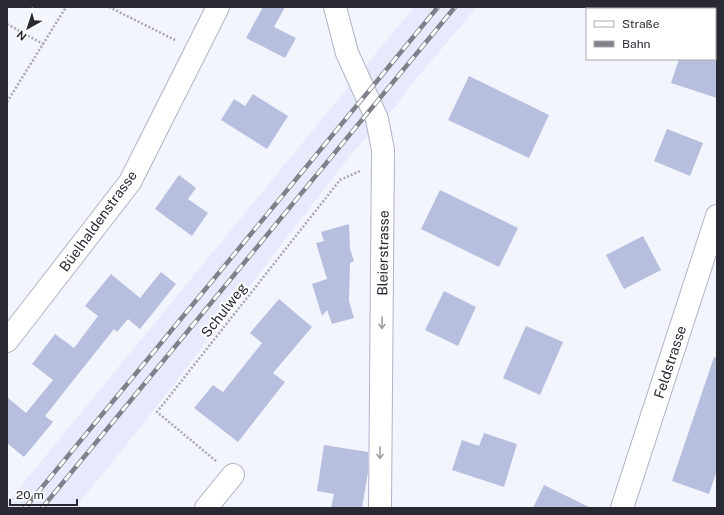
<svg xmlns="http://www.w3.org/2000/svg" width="724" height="515" font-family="'Public Sans',sans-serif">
<rect width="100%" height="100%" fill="#f3f5fe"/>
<!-- built -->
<path fill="#e6eafc" d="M414,7h63l-67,79 -13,19 -45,48 -205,266 -72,89h-68v-5z"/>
<!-- building -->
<g fill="#b8bede">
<path d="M263,7h22l-11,20 22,11 -11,20 -39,-20z"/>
<path d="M679,59h38v39l-46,-15z"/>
<path d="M469,76l80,39 -20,43 -81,-38z"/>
<path d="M253,94l35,22 -21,33 -46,-29 13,-21 11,7z"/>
<path d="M667,129l36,14 -13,33 -36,-15z"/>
<path d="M179,175l17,13 -8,11 20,14 -16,23 -37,-27z"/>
<path d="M440,190l78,38 -19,39 -78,-38z"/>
<path d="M349,224l1,25 4,12 -4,2 -1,38 5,17 -22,6 -5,-14 -5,6 -10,-32 15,-5 -11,-36 8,-2 -3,-9z"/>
<path d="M643,236l18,34 -37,19 -18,-34z"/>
<path d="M161,272l15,12 -36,45 -12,-10 -11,13 -3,-3 -69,87 8,6 -29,35 -17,-14v-46l19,16 27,-33 -21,-16 23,-30 19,14 24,-32 -13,-10 26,-32 29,24z"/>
<path d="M444,291l32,16 -18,39 -33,-16z"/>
<path d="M279,299l33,28 -39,46 12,9 -47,60 -44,-34 19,-23 10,7 39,-49 -12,-10z"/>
<path d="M526,326l37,16 -23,53 -37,-17z"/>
<path d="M714,357l3,1v112l-8,24 -37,-13z"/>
<path d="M484,433l33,11 -13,43 -52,-17 10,-30 17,6z"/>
<path d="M324,445l44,7v20l-6,36h-31l3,-14 -17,-3z"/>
<path d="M544,485l47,23h-58z"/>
</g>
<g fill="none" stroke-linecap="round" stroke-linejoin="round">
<!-- minor casing -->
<g stroke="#afb3c9" stroke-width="24">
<g id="minor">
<path d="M335,7l12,46 30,66 6,31 -3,358"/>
<path d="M7,341l123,-159 88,-175"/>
<path d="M206,508l27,-33"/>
<path d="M622,508l95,-292"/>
</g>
</g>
<!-- path -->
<g stroke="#a7a8b1" stroke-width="2.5" stroke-dasharray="2 2" stroke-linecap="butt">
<path d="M109,7l68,34"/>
<path d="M7,24l36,20"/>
<path d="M7,102l59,-95"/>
<path d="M216,461l-59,-49 183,-232 20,-9"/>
</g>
<!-- minor -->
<use href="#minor" stroke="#fff" stroke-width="22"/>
<!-- rail casing -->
<g stroke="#7f8089" stroke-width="4.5">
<g id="rail">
<path d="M25,508l413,-501"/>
<path d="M42,508l413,-501"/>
</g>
</g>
<!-- rail -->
<use href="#rail" stroke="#fff" stroke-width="3" stroke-dasharray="9" stroke-linecap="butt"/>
</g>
<!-- one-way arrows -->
<defs><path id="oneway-shaft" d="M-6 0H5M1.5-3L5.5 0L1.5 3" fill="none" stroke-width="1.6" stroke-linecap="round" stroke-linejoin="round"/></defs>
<g stroke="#9e9fa3">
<use href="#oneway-shaft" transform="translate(382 323) rotate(91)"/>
<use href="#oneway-shaft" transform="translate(380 453) rotate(91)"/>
</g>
<g text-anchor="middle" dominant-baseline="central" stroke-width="4" stroke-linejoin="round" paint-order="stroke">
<!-- street labels -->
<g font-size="14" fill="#282932" stroke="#fff">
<text transform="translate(98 221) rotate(-54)">Büelhaldenstrasse</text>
<text transform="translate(383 253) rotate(-89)">Bleierstrasse</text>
<text transform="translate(224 310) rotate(-52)">Schulweg</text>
<text transform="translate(670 362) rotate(-72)">Feldstrasse</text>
</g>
</g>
<!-- border -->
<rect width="724" height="515" fill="none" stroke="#282932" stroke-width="16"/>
<!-- legend -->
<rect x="586" y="8" width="130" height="52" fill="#ffffff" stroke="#a9a9ad"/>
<rect x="594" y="21" width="20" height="6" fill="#ffffff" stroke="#a9a9ad"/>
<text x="622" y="28" font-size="12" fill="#282932">Straße</text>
<rect x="594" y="41" width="20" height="6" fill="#7f8089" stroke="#a9a9ad"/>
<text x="622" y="48" font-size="12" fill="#282932">Bahn</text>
<!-- north arrow -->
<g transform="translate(28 28) rotate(219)" stroke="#ffffff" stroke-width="3" paint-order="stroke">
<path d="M0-3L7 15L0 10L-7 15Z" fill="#282932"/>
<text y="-6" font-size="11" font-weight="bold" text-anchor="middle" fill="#282932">N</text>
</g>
<!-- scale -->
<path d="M10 499v6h67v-6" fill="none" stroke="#282932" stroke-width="2"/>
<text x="16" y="499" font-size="12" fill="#282932" stroke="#ffffff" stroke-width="3" paint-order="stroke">20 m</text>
</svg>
